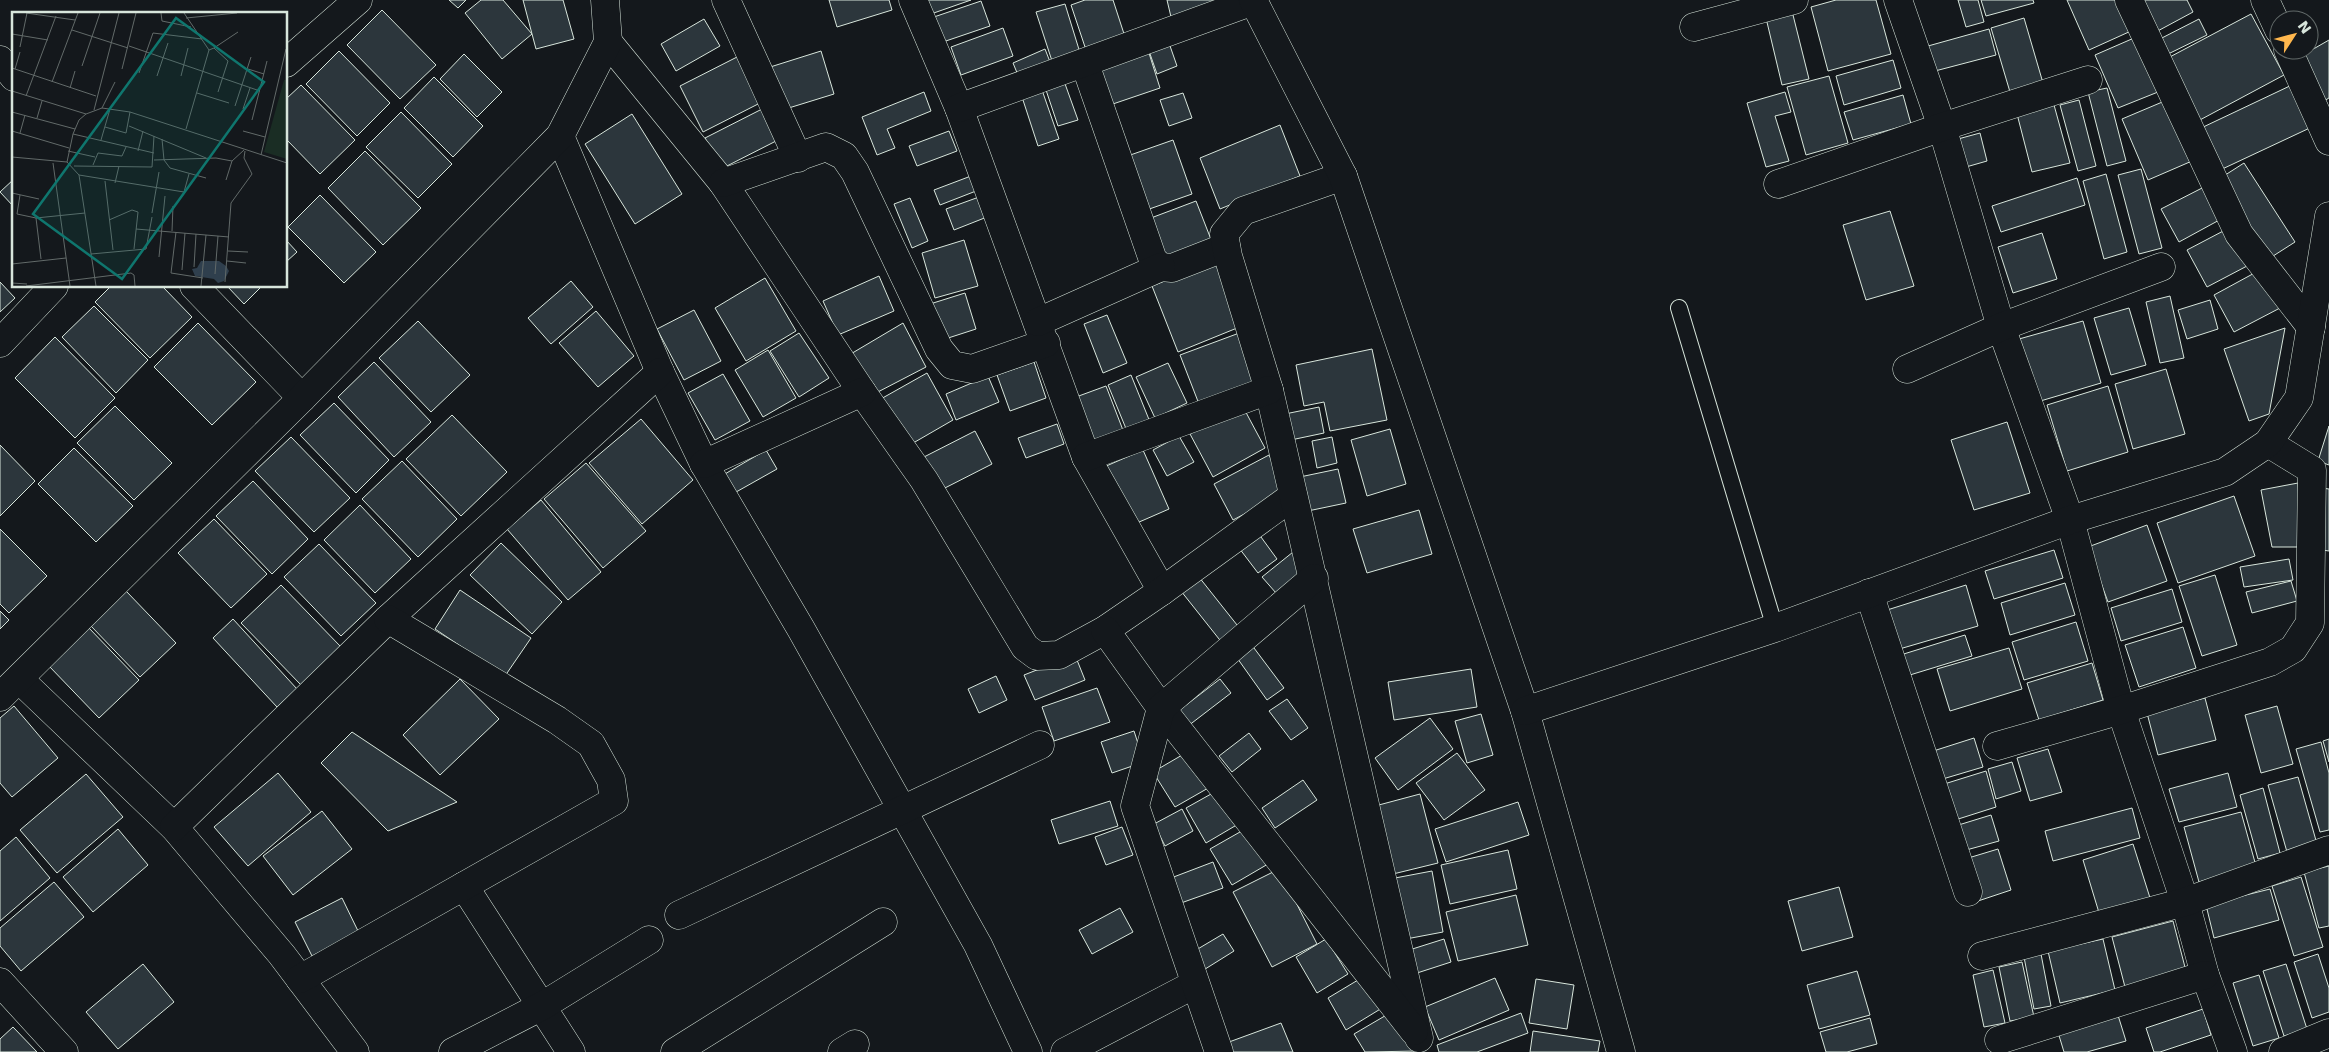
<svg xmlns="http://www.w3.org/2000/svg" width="2329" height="1052" font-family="'DejaVu Sans',sans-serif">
<rect width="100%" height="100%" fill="#14181c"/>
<!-- building -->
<g fill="#2c363c" stroke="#d8e6dc">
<path d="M449,0h17l-8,8z"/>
<path d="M481,0h22l29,34 -30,25 -37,-46z"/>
<path d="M523,0h40l11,39 -38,10z"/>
<path d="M829,0h60l3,10 -55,17z"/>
<path d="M923,0h48l-43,15z"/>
<path d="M1085,0h28l13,40 -39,13 -16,-48z"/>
<path d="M1167,0h50l-46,17z"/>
<path d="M1836,0h40l15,54 -63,17 -17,-64z"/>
<path d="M1958,0h20l6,22 -18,5z"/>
<path d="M1981,0h52l1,3 -48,13z"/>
<path d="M2067,0h51l13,31 -42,19z"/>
<path d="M2136,0h51l6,12 -39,21z"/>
<path d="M981,1l9,25 -53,18 -9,-25z"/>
<path d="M1065,4l16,52 -28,8 -17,-52z"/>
<path d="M382,10l54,55 -36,34 -53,-54z"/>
<path d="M1792,11l17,68 -27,6 -16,-67z"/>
<path d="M2251,14l33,61 -86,46 -32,-62z"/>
<path d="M2024,18l19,65 -33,9 -19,-64z"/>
<path d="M704,19l16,27 -44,25 -15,-27z"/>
<path d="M2199,19l8,16 -43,21 -8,-15z"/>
<path d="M1003,28l10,28 -52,19 -10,-28z"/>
<path d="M1989,29l7,26 -61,16 -7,-25z"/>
<path d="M2134,38l24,54 -40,16 -23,-53z"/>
<path d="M2329,40v58l-7,4 -26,-43z"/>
<path d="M1169,43l8,23 -20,8 -8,-23z"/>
<path d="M1045,49l7,18 -32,13 -7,-17z"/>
<path d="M1148,50l12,38 -56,19 -12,-38z"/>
<path d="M339,51l51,52 -33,33 -51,-52z"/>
<path d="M821,51l13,43 -55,17 -12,-43z"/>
<path d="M464,54l38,38 -25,25 -37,-38z"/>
<path d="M739,56l23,46 -59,30 -23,-46z"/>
<path d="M1893,60l8,28 -57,17 -8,-29z"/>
<path d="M1829,76l19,67 -42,12 -19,-68z"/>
<path d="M434,77l49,49 -30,31 -49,-49z"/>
<path d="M1064,81l14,39 -20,6 -13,-39z"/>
<path d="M2294,84l20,42 -96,45 -19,-42z"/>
<path d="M301,85l54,55 -35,34 -34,-35v-40z"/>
<path d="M2107,88l19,73 -19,5 -19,-74z"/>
<path d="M1042,90l17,49 -21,7 -16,-49z"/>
<path d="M924,92l7,19 -44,18 8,19 -18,7 -15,-38z"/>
<path d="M1785,92l6,20 -16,4 14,45 -23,6 -19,-64z"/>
<path d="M1183,93l9,25 -23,8 -9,-26z"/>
<path d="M1903,95l8,29 -58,16 -9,-28z"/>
<path d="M2079,100l17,66 -18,5 -18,-66z"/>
<path d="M2167,100l25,61 -44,19 -26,-61z"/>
<path d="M2054,105l16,58 -38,9 -15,-58z"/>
<path d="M764,108l16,31 -59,30 -16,-31z"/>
<path d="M401,112l51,52 -34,34 -52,-51z"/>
<path d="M632,114l50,80 -47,30 -50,-80z"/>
<path d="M1280,125l20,51 -80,33 -20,-51z"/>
<path d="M949,131l8,20 -40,15 -8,-20z"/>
<path d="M1980,133l7,28 -21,6 -8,-28z"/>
<path d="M1173,140l19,54 -54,19 -19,-54z"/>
<path d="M365,151l56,57 -38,37 -55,-57z"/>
<path d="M2244,163l51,79 -25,16 -51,-79z"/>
<path d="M2141,169l21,79 -23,6 -21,-79z"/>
<path d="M2106,174l21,78 -23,7 -21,-78z"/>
<path d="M971,176l5,15 -36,14 -6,-15z"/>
<path d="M2077,178l8,27 -84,27 -9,-26z"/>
<path d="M14,179v28l-14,-15z"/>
<path d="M2206,186l17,32 -44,24 -18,-33z"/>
<path d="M320,195l56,57 -32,31 -56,-56z"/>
<path d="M979,197l8,20 -33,13 -8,-21z"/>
<path d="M910,198l18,43 -16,7 -18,-44z"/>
<path d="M1196,201l16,41 -52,21 -17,-42z"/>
<path d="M1890,211l24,75 -48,14 -23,-75z"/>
<path d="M2227,229l20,37 -40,21 -20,-37z"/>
<path d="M2042,233l15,46 -44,14 -15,-46z"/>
<path d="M286,240l11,12 -11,10z"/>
<path d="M964,240l14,46 -43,12 -13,-45z"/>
<path d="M1215,261l27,65 -64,26 -26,-66z"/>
<path d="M2260,270l20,38 -46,24 -20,-37z"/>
<path d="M879,276l15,35 -56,24 -15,-34z"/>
<path d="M765,278l31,53 -50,30 -31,-53z"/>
<path d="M571,281l22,26 -42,37 -23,-26z"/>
<path d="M0,282l15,16 -15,14z"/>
<path d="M111,286h51l30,31 -42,41 -55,-56z"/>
<path d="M227,286h35l-18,18z"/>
<path d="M965,293l11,36 -34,11 -12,-36z"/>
<path d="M2170,296l14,62 -24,5 -14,-61z"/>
<path d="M2210,300l8,29 -31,10 -9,-29z"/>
<path d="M94,306l54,54 -32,33 -54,-56z"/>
<path d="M2129,308l17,57 -35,10 -17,-57z"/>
<path d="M694,310l27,51 -37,19 -27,-51z"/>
<path d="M596,311l38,45 -36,31 -39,-44z"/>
<path d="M1107,315l20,48 -24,10 -19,-49z"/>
<path d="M418,321l52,54 -39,37 -52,-54z"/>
<path d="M2083,321l18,62 -64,19 -18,-63z"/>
<path d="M198,323l58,59 -44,43 -58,-58z"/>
<path d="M903,323l23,44 -52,27 -25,-39z"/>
<path d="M2285,328l-16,86 -20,7 -25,-72z"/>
<path d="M1242,332l19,49 -62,23 -19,-49z"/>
<path d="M799,333l30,45 -30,19 -29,-46z"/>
<path d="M55,337l60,61 -40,40 -60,-60z"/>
<path d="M1372,349l15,71 -57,11 -6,-29 -20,4 -8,-41z"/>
<path d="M768,350l28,48 -33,19 -28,-47z"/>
<path d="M374,362l57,60 -37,35 -56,-60z"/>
<path d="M1034,362l12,36 -36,13 -13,-36z"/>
<path d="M1168,363l19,40 -32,15 -19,-41z"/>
<path d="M2166,369l19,65 -52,15 -18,-65z"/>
<path d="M927,373l26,47 -45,26 -29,-46z"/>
<path d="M723,374l27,47 -35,19 -27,-47z"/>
<path d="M1131,375l19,47 -23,9 -19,-46z"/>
<path d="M988,376l11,26 -43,18 -10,-26z"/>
<path d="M1106,386l20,52 -30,11 -20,-52z"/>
<path d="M2108,386l20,66 -61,19 -20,-66z"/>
<path d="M334,403l55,57 -33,33 -56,-58z"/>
<path d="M1242,405l23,43 -52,29 -23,-43z"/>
<path d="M115,406l57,57 -38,37 -57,-57z"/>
<path d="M1319,407l5,26 -38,8 -6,-26z"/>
<path d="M452,415l55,57 -46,44 -55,-57z"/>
<path d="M641,419l52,61 -51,44 -53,-61z"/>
<path d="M2007,422l23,71 -56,17 -23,-70z"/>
<path d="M1057,424l7,20 -38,14 -8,-20z"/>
<path d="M2329,426v39l-11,-4z"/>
<path d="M1390,429l16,55 -39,12 -16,-56z"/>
<path d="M975,431l17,33 -53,27 -17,-33z"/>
<path d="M1179,436l15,26 -27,14 -14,-26z"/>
<path d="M291,437l59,61 -36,34 -59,-61z"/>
<path d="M1332,437l5,26 -20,5 -5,-27z"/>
<path d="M0,445l35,36 -35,35z"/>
<path d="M74,448l59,58 -37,36 -58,-58z"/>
<path d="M766,450l11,19 -48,27 -11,-18z"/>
<path d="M1143,450l26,59 -39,17 -26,-59z"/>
<path d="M1269,455l19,36 -55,29 -19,-36z"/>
<path d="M402,461l55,58 -39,38 -56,-58z"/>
<path d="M586,463l60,68 -43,37 -59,-69z"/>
<path d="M1338,469l8,34 -43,9 -8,-34z"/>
<path d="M253,481l55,58 -36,35 -56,-58z"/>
<path d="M2298,483l3,64h-29l-11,-57z"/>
<path d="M2322,488l7,1v62l-14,-2z"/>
<path d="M2234,496l21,60 -77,27 -21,-60z"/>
<path d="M541,500l60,72 -33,28 -61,-71z"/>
<path d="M360,505l51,54 -36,34 -51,-53z"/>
<path d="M1419,510l13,44 -65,19 -14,-44z"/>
<path d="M214,519l53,55 -36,34 -53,-55z"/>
<path d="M2147,525l20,56 -59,21 -20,-55z"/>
<path d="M1253,526l24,33 -19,14 -25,-33z"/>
<path d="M0,529l47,47 -38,37 -9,-9z"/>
<path d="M501,543l61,59 -30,32 -62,-59z"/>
<path d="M319,544l57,59 -35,33 -57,-59z"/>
<path d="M1298,548l13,16 -35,29 -14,-16z"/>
<path d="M2054,550l9,28 -69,21 -9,-28z"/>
<path d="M2289,559l4,21 -49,7 -4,-20z"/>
<path d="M1195,572l46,58 -18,14 -46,-58z"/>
<path d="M2215,575l22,70 -35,11 -23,-70z"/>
<path d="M2291,581l6,20 -45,12 -6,-21z"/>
<path d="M2065,583l10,32 -65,20 -9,-32z"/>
<path d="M281,585l60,62 -40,38 -60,-62z"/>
<path d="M1966,585l12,41 -82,24 -12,-39z"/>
<path d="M2172,589l10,33 -61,19 -10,-33z"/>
<path d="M460,590l71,48 -26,38 -70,-47z"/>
<path d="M126,591l50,52 -36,34 -50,-52z"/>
<path d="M0,611l9,9 -9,9z"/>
<path d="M233,619l64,70 -20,18 -64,-69z"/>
<path d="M2076,622l12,39 -64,19 -12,-38z"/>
<path d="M88,627l51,53 -40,38 -51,-53z"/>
<path d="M2183,627l13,41 -57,19 -14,-42z"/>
<path d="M1965,635l7,21 -72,22 -6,-21z"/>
<path d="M1251,644l33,44 -17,12 -32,-45z"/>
<path d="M2009,648l13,41 -72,22 -13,-42z"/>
<path d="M1075,655l10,25 -50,20 -11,-25z"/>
<path d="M2092,663l11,37 -64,20 -12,-37z"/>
<path d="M1471,669l6,38 -83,13 -6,-38z"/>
<path d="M996,676l11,24 -28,13 -11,-24z"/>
<path d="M460,679l39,40 -59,56 -37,-40z"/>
<path d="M1220,679l11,14 -43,33 -11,-14z"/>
<path d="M1097,688l13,34 -56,19 -12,-34z"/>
<path d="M2205,698l11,42 -58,15 -11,-42z"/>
<path d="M1287,699l21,29 -17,12 -22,-29z"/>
<path d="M14,706l44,52 -46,39 -12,-14v-65z"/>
<path d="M2277,706l16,58 -32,9 -16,-58z"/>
<path d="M1481,714l12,41 -26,8 -12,-42z"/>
<path d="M1430,718l23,31 -55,41 -23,-32z"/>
<path d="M1134,731l10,31 -32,11 -11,-31z"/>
<path d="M352,732l105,70 -69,29 -67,-68z"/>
<path d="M1249,733l12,16 -29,23 -13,-16z"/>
<path d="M1974,738l9,29 -47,14 -9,-28z"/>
<path d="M2329,739v23l-6,-21z"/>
<path d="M2321,742l8,31v57l-9,2 -24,-83z"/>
<path d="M2048,749l14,43 -32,9 -13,-43z"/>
<path d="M1189,751l21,36 -35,20 -22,-35z"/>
<path d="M1457,753l28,37 -41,30 -28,-37z"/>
<path d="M2012,762l9,29 -25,8 -8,-30z"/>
<path d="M1986,771l10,36 -44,14 -11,-36z"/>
<path d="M278,773l33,39 -63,54 -34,-39z"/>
<path d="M2228,773l9,34 -58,15 -10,-33z"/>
<path d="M86,774l37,43 -66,56 -37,-43z"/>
<path d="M2298,777l19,67 -30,8 -19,-67z"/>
<path d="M1303,780l14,20 -42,28 -13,-20z"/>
<path d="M2263,788l17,65 -22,6 -18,-64z"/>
<path d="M1220,789l20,34 -34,20 -20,-35z"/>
<path d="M1420,794l18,69 -45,11 -18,-68z"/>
<path d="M1110,801l8,25 -59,18 -8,-24z"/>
<path d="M1518,802l11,33 -83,27 -11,-33z"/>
<path d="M2132,808l8,30 -87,23 -8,-30z"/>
<path d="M1182,809l11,22 -28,15 -11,-22z"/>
<path d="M322,811l30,38 -59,46 -30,-39z"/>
<path d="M2241,812l15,54 -57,16 -15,-55z"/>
<path d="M1991,815l8,26 -40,11 -7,-25z"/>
<path d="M1122,827l11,28 -27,10 -11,-28z"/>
<path d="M1247,828l21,36 -36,21 -22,-36z"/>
<path d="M118,829l30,36 -55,47 -30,-35z"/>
<path d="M16,837l34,41 -50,43v-70z"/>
<path d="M2133,844l18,57 -51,15 -17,-56z"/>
<path d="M1998,849l13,41 -33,11 -13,-42z"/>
<path d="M1508,850l9,39 -67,15 -9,-39z"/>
<path d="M1213,862l10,26 -42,15 -10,-25z"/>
<path d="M2329,866v60l-10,2 -15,-56z"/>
<path d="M1279,869l38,75 -45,23 -39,-75z"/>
<path d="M1432,871l11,61 -37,7 -11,-61z"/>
<path d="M2301,877l22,70 -29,9 -22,-70z"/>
<path d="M54,882l30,35 -63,54 -21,-25v-18z"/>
<path d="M1839,887l14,50 -51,14 -14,-50z"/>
<path d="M2270,889l9,31 -65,18 -8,-33z"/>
<path d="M1516,895l12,50 -70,16 -12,-49z"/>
<path d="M342,898l17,35 -47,23 -17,-34z"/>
<path d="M1120,908l13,24 -41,22 -13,-24z"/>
<path d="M2173,921l13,50 -61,16 -13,-50z"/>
<path d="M1223,934l11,17 -32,20 -11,-18z"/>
<path d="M1326,939l22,35 -31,19 -21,-36z"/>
<path d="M1444,939l7,23 -37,12 -8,-23z"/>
<path d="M2103,939l12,51 -55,13 -12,-52z"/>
<path d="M2041,954l10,52 -17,3 -10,-52z"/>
<path d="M2318,954l11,34v24l-17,6 -18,-56z"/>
<path d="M2022,962l12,55 -24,4 -11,-54z"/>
<path d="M143,964l31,38 -56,47 -32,-37z"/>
<path d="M2286,964l21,65 -23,7 -21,-65z"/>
<path d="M1993,970l12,53 -21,4 -11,-52z"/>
<path d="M1857,971l13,44 -51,14 -12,-44z"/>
<path d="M2259,975l20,63 -26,8 -20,-63z"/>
<path d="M1363,977l19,31 -36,22 -18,-32z"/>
<path d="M1495,978l14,32 -70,30 -14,-33z"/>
<path d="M1536,979l38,6 -7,44 -38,-6z"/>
<path d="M2203,1009l8,26 -51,17h-6l-8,-24z"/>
<path d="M1395,1010l24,41 -54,1 -11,-18z"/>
<path d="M2117,1012l9,29 -39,11h-23l-7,-23z"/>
<path d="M1521,1013l7,20 -51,19h-38l-2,-7z"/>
<path d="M1870,1018l7,26 -30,8h-21l-6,-20z"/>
<path d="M1281,1023l12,29h-61l-3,-10z"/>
<path d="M13,1027l24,25h-37v-13z"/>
<path d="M1533,1031l67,10 -2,11h-68z"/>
</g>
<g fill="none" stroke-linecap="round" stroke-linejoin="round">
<!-- lane casing -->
<g stroke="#d8e6dc" stroke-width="18">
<path id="lane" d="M1679,308l96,320"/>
</g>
<!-- street casing -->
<g stroke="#d8e6dc" stroke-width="29">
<g id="street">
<path d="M726,0l72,158"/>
<path d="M913,0l46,108 127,349 76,134"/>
<path d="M1898,0l44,127 59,200 69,193 51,190 64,192 20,73 28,77"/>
<path d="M2129,0l110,234 72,93"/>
<path d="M2265,0l14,30"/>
<path d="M1694,27l100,-27"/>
<path d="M608,42l115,141 139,209 62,88 101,167 12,9 22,-1 46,-25 57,-39 131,-95"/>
<path d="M2288,50l41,91"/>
<path d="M0,60l14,17"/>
<path d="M286,63l72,-63"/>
<path d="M1085,64l68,196 8,7 11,1 54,-21"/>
<path d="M959,108l294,-107"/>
<path d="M560,136l100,236 44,92 97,165 177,316 50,107"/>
<path d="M1343,176l-100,35 -19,23 4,22 41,134 150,648"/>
<path d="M723,183l103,-36 18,9 11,16 84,177 13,16 20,4 74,-26"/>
<path d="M1778,184l164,-57 146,-47"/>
<path d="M194,286l108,112"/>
<path d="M1038,322l123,-55"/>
<path d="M0,343l54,-57"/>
<path d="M1907,369l94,-42 160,-60"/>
<path d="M1086,457l183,-67"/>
<path d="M704,464l158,-72"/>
<path d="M1869,593l99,299"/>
<path d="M1105,630l56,78 253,323"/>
<path d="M19,679l155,148 108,128 73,97"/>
<path d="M1997,746l124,-36 149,-48 23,-13 17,-26 2,-153 -44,-27"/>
<path d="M174,827l214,-208 272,-247"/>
<path d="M464,886l107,166"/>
<path d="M679,915l361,-170"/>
<path d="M1982,956l203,-54 144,-52"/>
<path d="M300,979l314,-178 -3,-21 -20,-36 -34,-24 -169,-101"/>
<path d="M0,982l64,70"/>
<path d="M1999,1040l206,-65"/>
<path d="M453,1052l89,-46 107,-66"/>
<path d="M675,1052l208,-130"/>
<path d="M842,1052l13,-8"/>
<path d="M1065,1052l130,-68"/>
<path d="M1219,1052l-84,-246 26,-98 153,-130"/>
<path d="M2283,1052l46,-19"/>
</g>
</g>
<!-- secondary casing -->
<g stroke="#d8e6dc" stroke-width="29">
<g id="secondary">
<path d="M1253,0l90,176 182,535 96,341"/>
<path d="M0,697l302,-299 258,-262 48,-94 -3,-42"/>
<path d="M1525,711l250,-83 295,-108 155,-48 43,-29 31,-45 30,-182"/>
</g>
</g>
<!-- lane -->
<use href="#lane" stroke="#14181c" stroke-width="16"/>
<!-- street -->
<use href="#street" stroke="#14181c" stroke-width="28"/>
<!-- secondary -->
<use href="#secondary" stroke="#14181c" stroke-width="28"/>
</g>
<!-- overview -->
<g transform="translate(12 12)">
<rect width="275" height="275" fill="#14181c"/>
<path d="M272,68h3v79l-23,-7z" fill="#1a2d24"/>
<path d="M189,249h18l7,5 3,5 -5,10 -6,2 -4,-4 -19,-3 -3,-7 5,-1z" fill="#2f3f4d"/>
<path fill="none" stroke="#626a69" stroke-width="1" d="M14,1l49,7M149,1l1,8 29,6M172,1l25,37 -23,79M174,6l51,-5M60,18l56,18M0,22l36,6M117,34l131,45M8,35l7,-34M202,36l24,-16M197,38l5,-2 14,13 -10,31M70,54l18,-53M0,56l84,28M3,57l5,-17M110,57l14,-56M236,57l16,5M127,61l14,-40 49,6M145,64l11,-33M169,64l7,-28M40,70l26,-69M58,76l5,-17M0,79l74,23M185,81l32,10M14,84l30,-80M223,94l16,-49M90,96l13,-26M231,97l7,-21M82,98l25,-97M0,100l63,17M25,106l5,-17M240,108l15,-59M117,114l77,32M93,115l21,6 4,-21M0,119l57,17M231,119l22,6M8,121l5,-18M61,122l81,19M150,127l2,21 6,8 36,10M89,128l9,-31M56,139l27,6M126,139l5,-20M249,143l25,-106M0,145l55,5M142,148l62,-2 16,3 12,-11M41,151l17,123M81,153l5,-12 24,3 4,-9M62,154l78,1 2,-31M67,163l105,17 5,-18M214,168l6,-19M93,169l8,69M103,171l4,-17M0,181l27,6M8,183l-3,19 19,4 49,-5M140,201l7,-41M24,206l5,41M97,208l23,-10 6,2 -4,37M124,217l93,8M160,219l1,-25M164,220l-5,41 32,5M216,239l20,1M79,242l55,-5 6,-32M147,245l6,-61M215,249l19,2M0,252l54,-6M182,255l2,-33M170,258l3,-37M203,262l3,-38M213,270l6,-79 21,-29 -8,-16 1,-7M0,271l15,1M14,274l105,-13 3,2 1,11M84,274l-17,-111 -12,-13 6,-28 6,-14 7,-6 16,-6 28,4 157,51M189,274l5,-51"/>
<path fill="#0f766e" fill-opacity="0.15" stroke="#0f766e" stroke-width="2.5" d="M164,6l88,64 -142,197 -89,-65z"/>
<rect width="275" height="275" fill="none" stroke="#d8e6dc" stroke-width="2.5"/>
</g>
<!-- north arrow -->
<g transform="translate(2294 35) rotate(54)"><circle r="24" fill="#14181c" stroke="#626a69"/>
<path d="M0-4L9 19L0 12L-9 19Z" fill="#ffb74d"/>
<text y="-8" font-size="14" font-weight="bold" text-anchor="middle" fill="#d8e6dc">N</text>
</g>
</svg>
